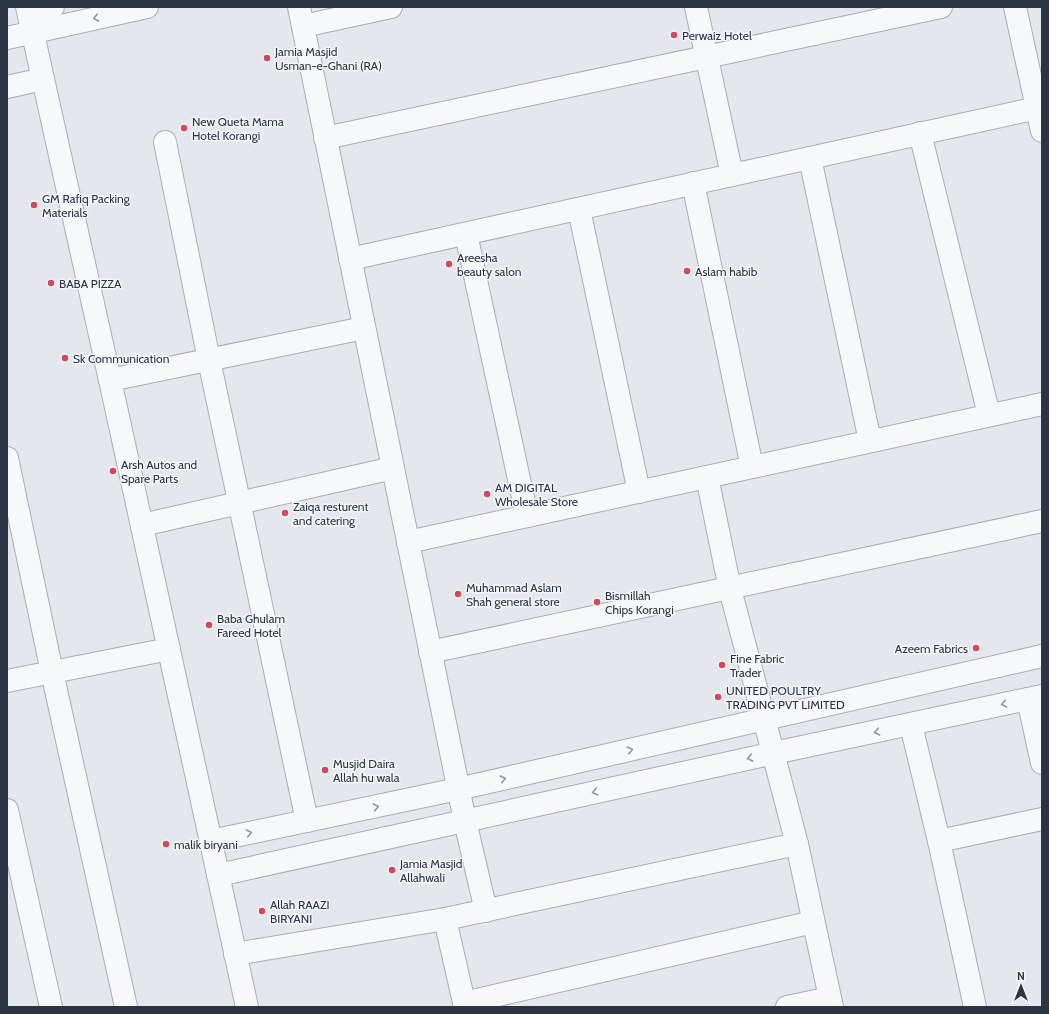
<svg xmlns="http://www.w3.org/2000/svg" width="1049" height="1014" font-family="Cabin,sans-serif">
<rect width="100%" height="100%" fill="#e4e7ec"/>
<g fill="none" stroke-linecap="round" stroke-linejoin="round">
<!-- minor casing -->
<g stroke="#a9aeb7" stroke-width="24">
<g id="minor">
<path d="M27,7l83,373 137,627"/>
<path d="M299,7l166,814 21,90"/>
<path d="M696,7l36,168"/>
<path d="M1015,7l27,124"/>
<path d="M303,26l88,-19"/>
<path d="M32,32l21,-25"/>
<path d="M7,38l140,-31"/>
<path d="M7,87l36,-8"/>
<path d="M920,133l69,282"/>
<path d="M325,138l616,-131"/>
<path d="M165,142l44,218 98,461"/>
<path d="M810,158l60,283"/>
<path d="M693,183l59,284"/>
<path d="M579,209l60,283"/>
<path d="M466,234l61,282"/>
<path d="M350,259l692,-152"/>
<path d="M110,380l254,-52"/>
<path d="M7,458l45,214 74,335"/>
<path d="M707,477l23,112 67,255 35,163"/>
<path d="M142,525l251,-57"/>
<path d="M408,542l634,-138"/>
<path d="M430,652l612,-131"/>
<path d="M7,681l162,-32"/>
<path d="M1028,699l14,64"/>
<path d="M911,725l28,116 36,166"/>
<path d="M7,810l44,197"/>
<path d="M211,841l247,-52 584,-133"/>
<path d="M939,841l103,-22"/>
<path d="M218,875l556,-122 268,-57"/>
<path d="M235,954l210,-35"/>
<path d="M464,1003l349,-81"/>
<path d="M465,1007l-20,-88 352,-75"/>
<path d="M787,1007l43,-9"/>
</g>
</g>
<!-- minor -->
<use href="#minor" stroke="#f7f8fa" stroke-width="22"/>
</g>
<!-- one-way arrows -->
<defs><path id="oneway-chevron" d="M-2-3.5L2.5 0L-2 3.5" fill="none" stroke-width="1.6" stroke-linecap="round" stroke-linejoin="round"/></defs>
<g stroke="#9196a0">
<use href="#oneway-chevron" transform="translate(96 18) rotate(168)"/>
<use href="#oneway-chevron" transform="translate(1004 704) rotate(168)"/>
<use href="#oneway-chevron" transform="translate(877 732) rotate(168)"/>
<use href="#oneway-chevron" transform="translate(630 750) rotate(-13)"/>
<use href="#oneway-chevron" transform="translate(750 758) rotate(168)"/>
<use href="#oneway-chevron" transform="translate(503 779) rotate(-13)"/>
<use href="#oneway-chevron" transform="translate(595 792) rotate(168)"/>
<use href="#oneway-chevron" transform="translate(376 807) rotate(-12)"/>
<use href="#oneway-chevron" transform="translate(249 833) rotate(-12)"/>
</g>
<!-- markers -->
<g fill="#d1495b" stroke="#f4f6f9" stroke-width="1.5">
<circle cx="674" cy="35" r="4"/>
<circle cx="267" cy="58" r="4"/>
<circle cx="184" cy="128" r="4"/>
<circle cx="34" cy="205" r="4"/>
<circle cx="449" cy="264" r="4"/>
<circle cx="687" cy="271" r="4"/>
<circle cx="51" cy="283" r="4"/>
<circle cx="65" cy="358" r="4"/>
<circle cx="113" cy="471" r="4"/>
<circle cx="487" cy="494" r="4"/>
<circle cx="285" cy="513" r="4"/>
<circle cx="458" cy="594" r="4"/>
<circle cx="597" cy="602" r="4"/>
<circle cx="209" cy="625" r="4"/>
<circle cx="976" cy="648" r="4"/>
<circle cx="722" cy="665" r="4"/>
<circle cx="718" cy="697" r="4"/>
<circle cx="325" cy="770" r="4"/>
<circle cx="166" cy="844" r="4"/>
<circle cx="392" cy="870" r="4"/>
<circle cx="262" cy="911" r="4"/>
</g>
<g text-anchor="middle" dominant-baseline="central" stroke-width="3" stroke-linejoin="round" paint-order="stroke">
<!-- poi labels -->
<g font-size="12" fill="#2b3445" stroke="#f4f6f9" text-anchor="start">
<text x="682" y="35">Perwaiz Hotel</text>
<text x="275" y="51">Jamia Masjid<tspan x="275" dy="14">Usman-e-Ghani (RA)</tspan></text>
<text x="192" y="121">New Queta Mama<tspan x="192" dy="14">Hotel Korangi</tspan></text>
<text x="42" y="198">GM Rafiq Packing<tspan x="42" dy="14">Materials</tspan></text>
<text x="457" y="257">Areesha<tspan x="457" dy="14">beauty salon</tspan></text>
<text x="695" y="271">Aslam habib</text>
<text x="59" y="283">BABA PIZZA</text>
<text x="73" y="358">Sk Communication</text>
<text x="121" y="464">Arsh Autos and<tspan x="121" dy="14">Spare Parts</tspan></text>
<text x="495" y="487">AM DIGITAL<tspan x="495" dy="14">Wholesale Store</tspan></text>
<text x="293" y="506">Zaiqa resturent<tspan x="293" dy="14">and catering</tspan></text>
<text x="466" y="587">Muhammad Aslam<tspan x="466" dy="14">Shah general store</tspan></text>
<text x="605" y="595">Bismillah<tspan x="605" dy="14">Chips Korangi</tspan></text>
<text x="217" y="618">Baba Ghulam<tspan x="217" dy="14">Fareed Hotel</tspan></text>
<text x="968" y="648" text-anchor="end">Azeem Fabrics</text>
<text x="730" y="658">Fine Fabric<tspan x="730" dy="14">Trader</tspan></text>
<text x="726" y="690">UNITED POULTRY<tspan x="726" dy="14">TRADING PVT LIMITED</tspan></text>
<text x="333" y="763">Musjid Daira<tspan x="333" dy="14">Allah hu wala</tspan></text>
<text x="174" y="844">malik biryani</text>
<text x="400" y="863">Jamia Masjid<tspan x="400" dy="14">Allahwali</tspan></text>
<text x="270" y="904">Allah RAAZI<tspan x="270" dy="14">BIRYANI</tspan></text>
</g>
</g>
<!-- border -->
<rect width="1049" height="1014" fill="none" stroke="#2b3445" stroke-width="16"/>
<!-- north arrow -->
<g transform="translate(1021 986)" stroke="#f4f6f9" stroke-width="3" paint-order="stroke">
<path d="M0-3L7 15L0 10L-7 15Z" fill="#2b3445"/>
<text y="-6" font-size="11" font-weight="bold" text-anchor="middle" fill="#2b3445">N</text>
</g>
</svg>
